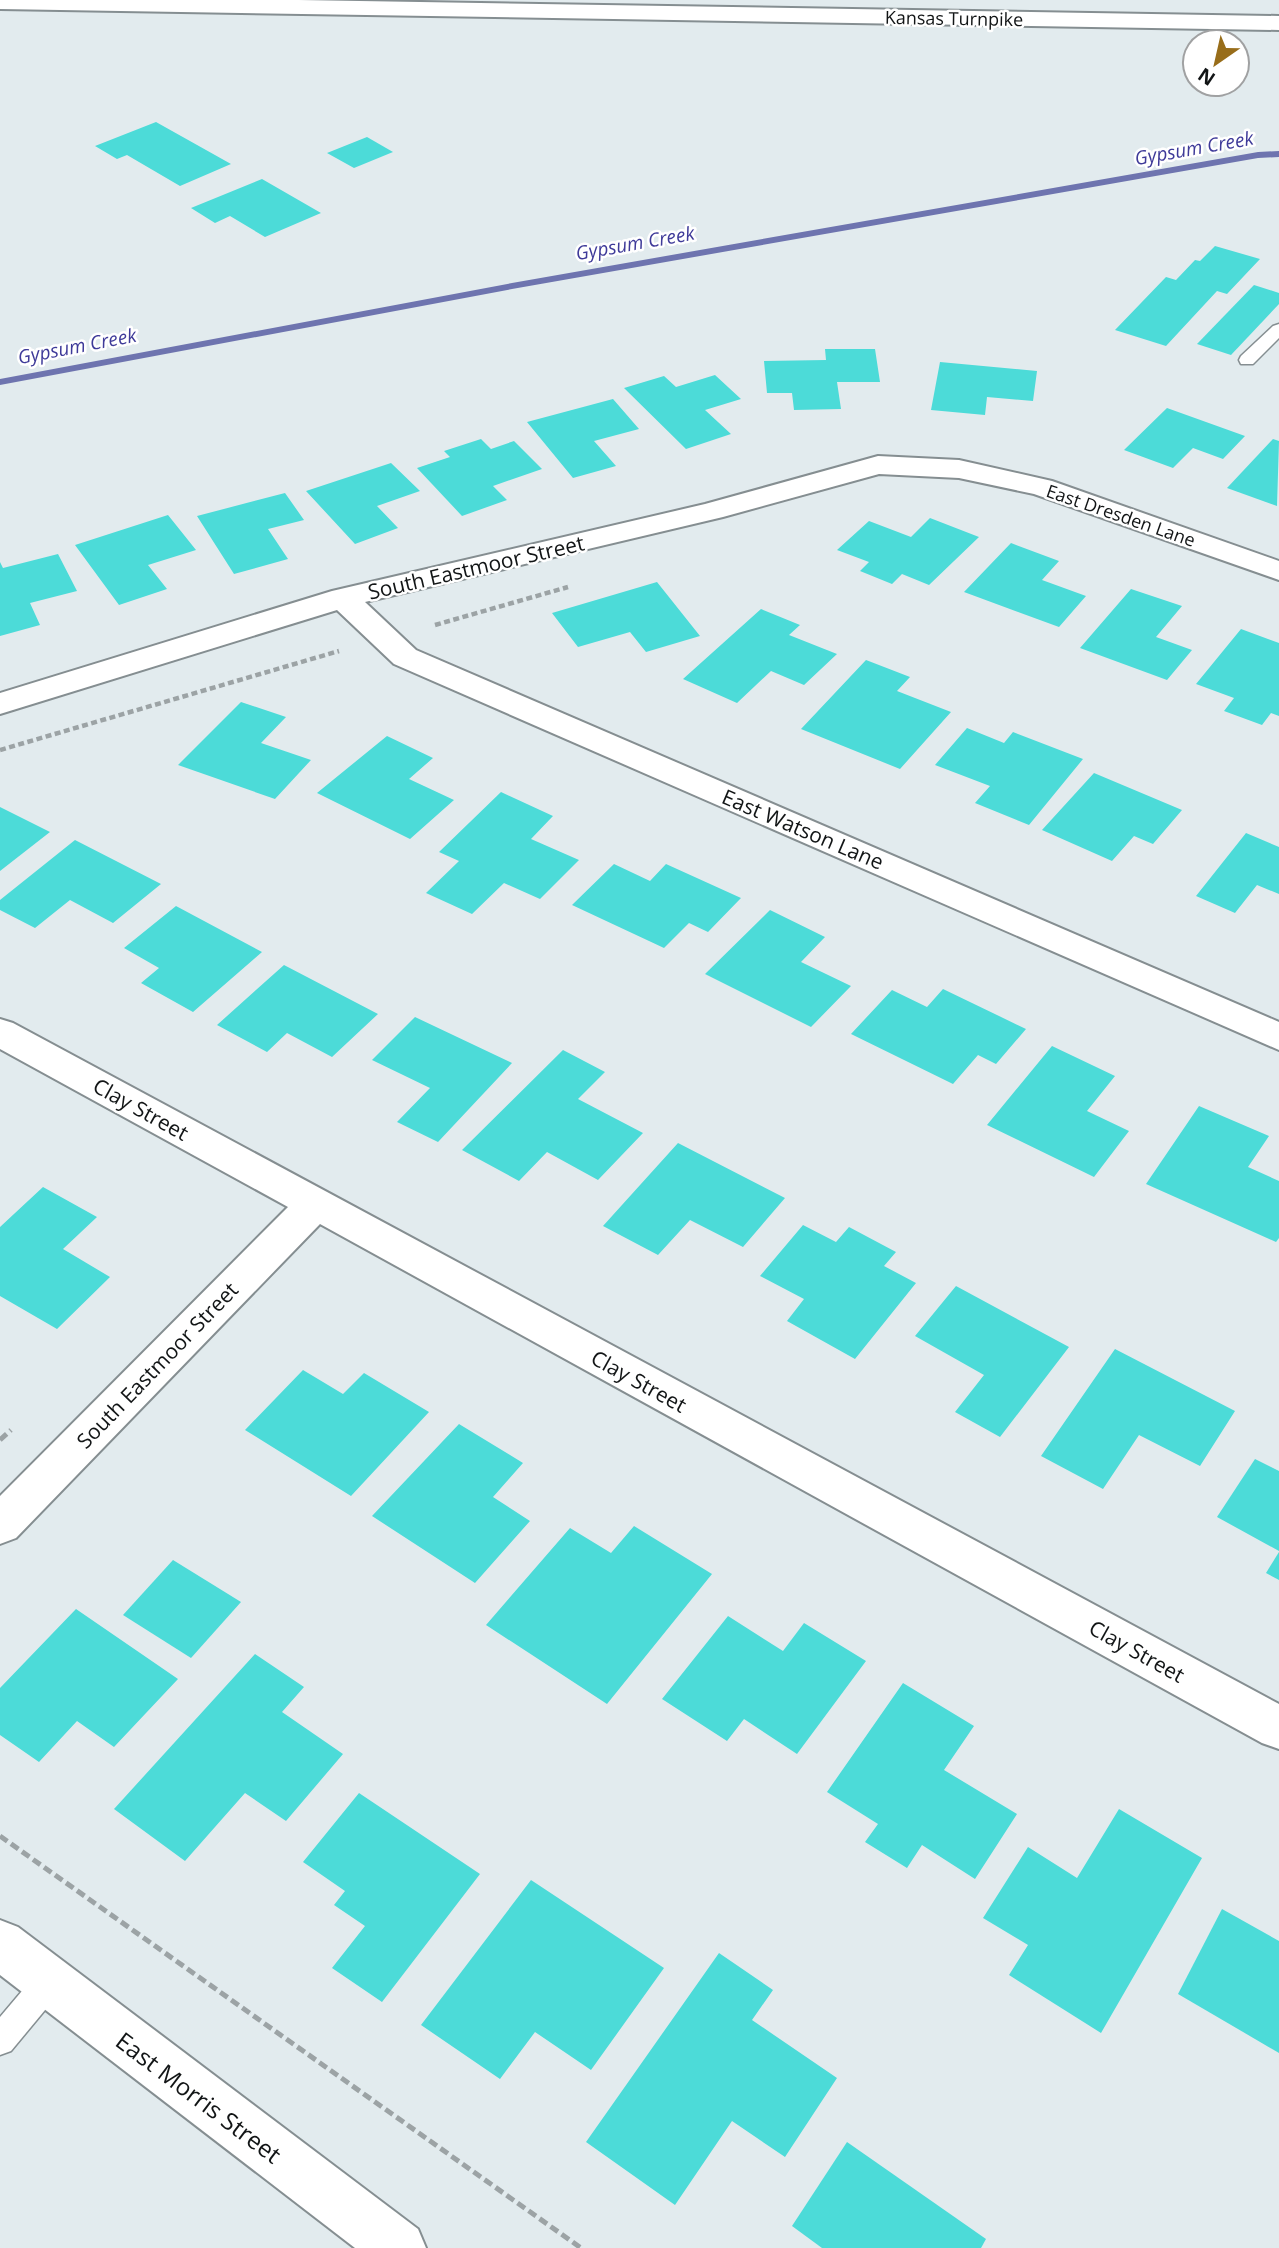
<svg xmlns="http://www.w3.org/2000/svg" width="1279" height="2248" font-family="'Open Sans',sans-serif">
<rect width="100%" height="100%" fill="#e2ebee"/>
<g fill="none" stroke-linecap="round" stroke-linejoin="round">
<!-- stream -->
<path fill="#6e74af" fill-rule="evenodd" d="M1279,151v6l-21,1 -746,131 -512,96v-6l512,-96 746,-131z"/>
</g>
<!-- building -->
<g fill="#4cdbd8">
<path d="M156,122l75,42 -51,22 -53,-31 -10,4 -22,-13z"/>
<path d="M367,137l26,15 -39,16 -27,-15z"/>
<path d="M262,179l59,34 -56,24 -35,-21 -15,7 -24,-15z"/>
<path d="M1215,246l45,13 -33,35 -10,-3 -51,55 -51,-16 51,-53 10,3 19,-20 5,1z"/>
<path d="M1254,285l25,8v11l-48,51 -34,-11z"/>
<path d="M825,349h50l5,33h-43l4,27 -47,1 -2,-17h-25l-3,-32 62,-1z"/>
<path d="M940,362l97,9 -4,30 -46,-4 -2,18 -54,-5z"/>
<path d="M715,375l26,24 -36,11 26,24 -45,15 -62,-61 40,-12 12,11z"/>
<path d="M613,399l26,30 -45,12 22,25 -43,12 -46,-56z"/>
<path d="M1167,408l78,28 -22,23 -30,-11 -20,20 -49,-18z"/>
<path d="M481,439l10,10 23,-8 28,28 -49,17 14,14 -45,16 -45,-48 33,-11 -6,-6z"/>
<path d="M1273,439l6,2 -2,65 -50,-18z"/>
<path d="M391,463l29,28 -43,15 21,22 -43,16 -49,-53z"/>
<path d="M285,493l19,27 -36,9 20,30 -54,15 -37,-58z"/>
<path d="M168,515l28,35 -48,15 19,24 -48,16 -44,-60z"/>
<path d="M930,518l49,19 -50,48 -27,-11 -10,10 -32,-13 9,-9 -32,-12 32,-29 42,16z"/>
<path d="M1011,543l48,18 -17,19 44,16 -27,31 -95,-35z"/>
<path d="M58,554l19,37 -47,12 10,22 -40,11v-74l3,6z"/>
<path d="M657,582l43,54 -54,16 -16,-20 -52,15 -26,-34z"/>
<path d="M1131,589l51,17 -26,31 36,13 -25,30 -87,-32z"/>
<path d="M761,609l39,16 -11,10 48,19 -33,31 -33,-14 -34,32 -54,-24z"/>
<path d="M1241,629l38,14v73l-8,-3 -9,12 -38,-14 10,-13 -38,-14z"/>
<path d="M866,660l44,17 -13,14 54,21 -51,57 -99,-40z"/>
<path d="M241,702l45,15 -25,26 50,17 -36,39 -97,-34z"/>
<path d="M967,728l37,15 9,-11 70,27 -54,66 -54,-22 15,-17 -55,-21z"/>
<path d="M387,736l46,22 -24,21 45,21 -44,39 -93,-46z"/>
<path d="M1094,773l88,37 -29,34 -19,-8 -22,25 -70,-31z"/>
<path d="M501,792l52,24 -22,23 48,21 -39,39 -36,-16 -32,31 -46,-21 33,-32 -20,-9z"/>
<path d="M0,807l50,25 -50,39z"/>
<path d="M1246,833l33,14v47l-22,-9 -22,28 -39,-17z"/>
<path d="M75,840l86,44 -48,39 -43,-23 -35,28 -35,-18v-10z"/>
<path d="M614,864l36,17 16,-17 75,34 -33,34 -19,-9 -25,25 -92,-43z"/>
<path d="M176,906l86,46 -69,60 -52,-29 18,-15 -35,-20z"/>
<path d="M770,910l55,27 -24,25 50,24 -40,41 -106,-53z"/>
<path d="M284,965l94,49 -46,43 -45,-24 -20,19 -50,-27z"/>
<path d="M943,989l83,40 -30,35 -18,-9 -25,29 -102,-50 41,-44 35,17z"/>
<path d="M415,1017l97,46 -74,79 -41,-20 33,-34 -58,-28z"/>
<path d="M1052,1046l63,30 -28,35 42,20 -35,46 -107,-52z"/>
<path d="M563,1050l42,22 -27,27 65,34 -45,47 -51,-28 -28,29 -57,-31z"/>
<path d="M1199,1106l70,30 -21,31 31,14v57l-3,4 -130,-58z"/>
<path d="M678,1143l107,55 -42,49 -53,-27 -32,35 -55,-29z"/>
<path d="M43,1187l54,30 -34,32 47,28 -53,52 -57,-33v-69z"/>
<path d="M803,1225l33,17 13,-15 47,25 -12,14 32,17 -61,76 -68,-38 17,-22 -44,-23z"/>
<path d="M956,1286l113,61 -69,90 -45,-25 29,-37 -69,-39z"/>
<path d="M1115,1349l120,62 -35,55 -61,-31 -36,54 -62,-33z"/>
<path d="M303,1370l40,24 21,-21 65,39 -78,84 -106,-66z"/>
<path d="M459,1424l64,39 -30,34 37,24 -55,62 -103,-67z"/>
<path d="M1255,1459l24,12v80l-62,-34z"/>
<path d="M634,1526l78,48 -105,130 -121,-79 84,-97 41,25z"/>
<path d="M1279,1552v28l-13,-7z"/>
<path d="M173,1560l68,42 -50,56 -68,-43z"/>
<path d="M76,1609l102,70 -64,68 -37,-26 -38,41 -39,-27v-47z"/>
<path d="M728,1616l55,35 21,-28 62,38 -69,93 -53,-35 -17,22 -65,-42z"/>
<path d="M255,1654l49,33 -22,25 61,42 -57,67 -41,-28 -60,68 -71,-52z"/>
<path d="M903,1683l71,43 -30,44 73,44 -42,65 -53,-34 -15,23 -42,-26 13,-18 -51,-32z"/>
<path d="M359,1793l121,81 -98,128 -50,-34 33,-42 -31,-21 11,-14 -42,-29z"/>
<path d="M1119,1809l83,49 -101,175 -92,-58 19,-30 -45,-27 45,-71 49,31z"/>
<path d="M531,1880l133,88 -73,102 -56,-38 -35,47 -79,-54z"/>
<path d="M1222,1909l57,32v112l-101,-59z"/>
<path d="M719,1953l54,37 -21,30 85,58 -52,79 -53,-36 -57,84 -89,-63z"/>
<path d="M847,2142l139,97 -5,9h-159l-30,-22z"/>
</g>
<g fill="none" stroke-linecap="round" stroke-linejoin="round">
<!-- lane casing -->
<g stroke="#858e91" stroke-width="3">
<g id="lane">
<path d="M1279,324v14l-26,26h-12l-2,-4 2,-4 32,-30z"/>
<path d="M49,1968l11,4 4,10 -4,10 -49,59 -11,4v-38l38,-45z"/>
</g>
</g>
<!-- street casing -->
<g stroke="#858e91" stroke-width="4">
<g id="street">
<path d="M878,456l81,4 93,21 227,80v19l-245,-86 -75,-16 -80,-4 -156,43 -358,85 51,48 863,372v28l-885,-386 -57,-54 -337,104v-21l332,-102 373,-87z"/>
<path d="M0,1019l13,4 1266,681v45l-17,-6 -942,-519 -304,314 -16,6v-48l288,-289 -288,-158z"/>
<path d="M0,1920l18,7 400,302 8,19h-71l-355,-273z"/>
</g>
</g>
<!-- highway casing -->
<g stroke="#858e91" stroke-width="4">
<path id="highway" d="M0,0h299l980,16v14l-1279,-21z"/>
</g>
<!-- path-far1 -->
<g stroke="#9ca3a5" stroke-width="4.5" stroke-dasharray="6 3.5" stroke-linecap="butt">
<path d="M435,625l133,-38"/>
<path d="M0,750l339,-99"/>
</g>
<!-- path -->
<g stroke="#9ca3a5" stroke-width="5" stroke-dasharray="9 4.5" stroke-linecap="butt">
<path d="M0,1440l11,-10"/>
<path d="M0,1836l581,412"/>
</g>
<!-- lane -->
<use href="#lane" fill="#fff" fill-rule="evenodd"/>
<!-- street -->
<use href="#street" fill="#fff" fill-rule="evenodd"/>
<!-- highway -->
<use href="#highway" fill="#fff" fill-rule="evenodd"/>
</g>
<g text-anchor="middle" dominant-baseline="central" stroke-width="5" stroke-linejoin="round" paint-order="stroke">
<!-- far-street labels -->
<g font-size="18" fill="#121516" stroke="#fff">
<text transform="translate(954 18) rotate(1)">Kansas Turnpike</text>
<text transform="translate(1121 515) rotate(19)">East Dresden Lane</text>
</g>
<!-- far-water labels -->
<g font-size="19" font-style="italic" fill="#3e3a99" stroke="#fff">
<text transform="translate(1194 148) rotate(-10)">Gypsum Creek</text>
<text transform="translate(635 243) rotate(-10)">Gypsum Creek</text>
<text transform="translate(77 346) rotate(-11)">Gypsum Creek</text>
</g>
<!-- street labels -->
<g font-size="21" fill="#121516" stroke="#fff">
<text transform="translate(476 567) rotate(-13)">South Eastmoor Street</text>
<text transform="translate(803 829) rotate(23)">East Watson Lane</text>
<text transform="translate(141 1109) rotate(29)">Clay Street</text>
<text transform="translate(157 1365) rotate(-46)">South Eastmoor Street</text>
<text transform="translate(639 1381) rotate(29)">Clay Street</text>
<text transform="translate(1137 1651) rotate(29)">Clay Street</text>
</g>
<!-- near-street labels -->
<g font-size="24" fill="#121516" stroke="#fff">
<text transform="translate(199 2097) rotate(37)">East Morris Street</text>
</g>
</g>
<!-- north arrow -->
<g transform="translate(1216 63) rotate(214)"><circle r="33" fill="#ffffff" stroke="#a0a1a2" stroke-width="2"/>
<path d="M0-5L12 26L0 18L-12 26Z" fill="#986d1a"/>
<text y="-10" font-size="19" font-weight="bold" text-anchor="middle" fill="#121516">N</text>
</g>
</svg>
